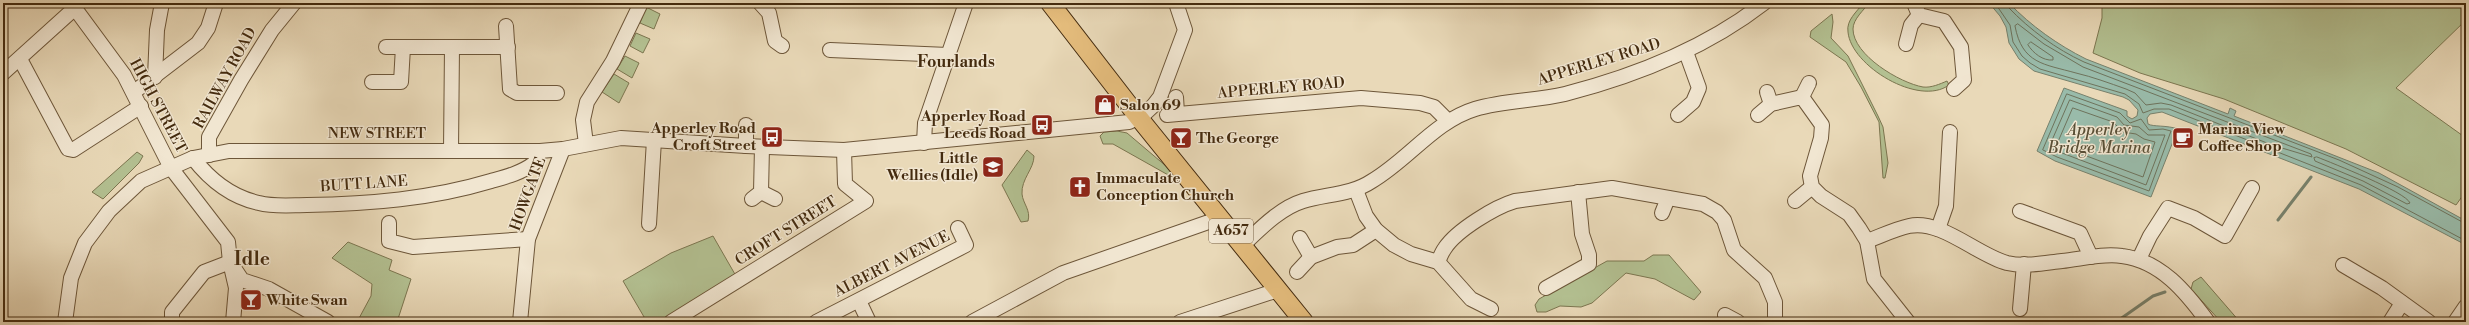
<svg xmlns="http://www.w3.org/2000/svg" width="2469" height="325" font-family="'Libre Bodoni',serif">
<rect width="100%" height="100%" fill="#e9d9b8"/>
<filter id="stains"><feTurbulence type="fractalNoise" baseFrequency=".005" numOctaves="4"/><feColorMatrix values="0 0 0 0 .2 0 0 0 0 .09 0 0 0 0 .02 0 0 0 .5 -.17"/></filter>
<radialGradient id="worn" r=".72"><stop offset=".6" stop-color="#630" stop-opacity="0"/><stop offset="1" stop-color="#630" stop-opacity=".3"/></radialGradient>
<!-- green -->
<g fill="#b3c091" stroke="#7c7650">
<path d="M1863,3h6c-5,7 -16,16 -16,26 0,26 47,54 70,58 8,1 17,-3 24,-6l2,4c-30,22 -98,-19 -101,-53 -2,-12 9,-20 15,-29z"/>
<path d="M2102,3h364v17l-70,68 70,50v53l-10,14 -110,-56 -122,-50 -84,-26 -47,-20 9,-35z"/>
<path d="M646,7l14,7 -6,15 -14,-6z"/>
<path d="M1832,14l1,8 -2,16 17,18 30,60 5,11 5,36 -3,15h-2l-4,-56 -18,-35 -15,-25 -36,-25 1,-6z"/>
<path d="M636,33l14,6 -7,14 -13,-7z"/>
<path d="M625,56l14,7 -7,15 -15,-9z"/>
<path d="M614,74l15,9 -10,20 -17,-11z"/>
<path d="M1117,131l10,2 46,39 -3,4 -57,-32h-10l-3,-8 4,-4z"/>
<path d="M1027,150l7,6c0,13 -13,23 -12,38 1,10 9,16 6,27l-7,1 -19,-37z"/>
<path d="M137,152l6,4 -4,7 -36,36 -11,-7z"/>
<path d="M713,236l23,40 -75,46h-14l-24,-41 48,-28z"/>
<path d="M348,242l44,18 -3,10 22,9 -14,43h-40l14,-26 1,-12 -40,-26z"/>
<path d="M1653,255h16l32,37 -7,8 -39,-21 -29,-6 -34,30 -11,4 -21,-1 -14,6h-9l-2,-7 4,-6 68,-38h37z"/>
<path d="M2201,277l39,45h-19l-30,-33 2,-7z"/>
</g>
<!-- water -->
<path fill="#9ba" stroke="#77816c" d="M1989,3h20c22,23 49,42 77,56l142,55 2,-6 6,3 -2,5 145,57 87,48v24l-107,-56 -197,-77 -12,2 -3,4 1,6c5,3 19,1 30,5l-27,68 -96,-36 -18,-10 27,-63 63,23v5l5,3 5,-3 1,-6 -9,-10 -6,-3 -89,-26 -15,-12 -10,-16 -3,-16 -6,-11z"/>
<g fill="none" stroke-linecap="round" stroke-linejoin="round">
<!-- shore -->
<g stroke="#6e735c" stroke-width="1">
<path d="M1995,3l15,22 3,17 9,14 8,7 10,6 85,25 14,10 4,9 11,-4h15l192,76 105,56"/>
<path d="M2007,3l1,4c22,23 48,42 76,55l255,98 59,27 68,37"/>
<path d="M2018,24l26,20 39,23 228,87 1,3 -40,-12 -101,-40 -10,-2 -15,2 -11,-12 -9,-4c-17,-6 -33,-12 -50,-16 -32,-9 -54,-9 -61,-47z"/>
<path d="M2031,42l22,15v3c-10,1 -20,-7 -25,-15z"/>
<path d="M2067,94l53,19 10,10 11,-4 8,11 14,-1 8,2 -22,60 -92,-34 -14,-7z"/>
<path d="M2070,100l47,17 7,8 15,2 9,8h17l-19,50 -97,-37z"/>
<path d="M2073,108l40,14 10,10 13,2 8,5 11,3 -12,35 -86,-32z"/>
<path d="M2317,157c15,6 89,35 93,46l-3,1 -44,-23 -48,-20 -1,-3z"/>
</g>
<!-- stream -->
<g stroke="#77816c" stroke-width="3">
<path d="M2278,220l33,-43"/>
<path d="M2116,322l37,-26 12,-4"/>
</g>
<!-- minor casing -->
<g stroke="#6d5639" stroke-width="16">
<g id="minor">
<path d="M71,3l53,72 47,93 57,74 2,20 12,18 27,9 59,33"/>
<path d="M760,3l9,10 6,28 7,5"/>
<path d="M1914,3l5,12 25,6 17,26 3,33 -10,9"/>
<path d="M506,26l4,63 7,4h40"/>
<path d="M1906,44l5,-19 8,-10"/>
<path d="M386,47h122"/>
<path d="M830,50l118,5"/>
<path d="M20,59l48,90 5,1 68,-44"/>
<path d="M3,73l72,-65"/>
<path d="M155,77l2,-47 5,-27"/>
<path d="M372,82h29l2,-35"/>
<path d="M134,92l64,-49 10,-15 8,-25"/>
<path d="M1767,92l4,12"/>
<path d="M1176,97l1,16"/>
<path d="M1802,97l7,-14"/>
<path d="M1167,115l194,-17 59,5 14,4 14,14"/>
<path d="M1678,115l15,-13 6,-14 -13,-36"/>
<path d="M1758,115l13,-11 31,-7 20,28 -1,13 -11,38 2,11 9,9 28,18 10,14 8,13 7,38 34,43"/>
<path d="M746,125v21"/>
<path d="M924,143l1,-20 41,-120"/>
<path d="M586,144l-3,-24 4,-18 26,-41 28,-58"/>
<path d="M451,150l1,-103"/>
<path d="M209,155v-18l32,-57 31,-50 22,-27"/>
<path d="M193,158c17,22 38,39 66,45 15,4 33,2 48,2 62,-1 124,-6 184,-24 14,-4 30,-8 42,-17 4,-3 5,-8 7,-13"/>
<path d="M1356,190l10,26 10,14 18,15 17,9 27,8 33,37 20,10"/>
<path d="M761,192l14,7"/>
<path d="M752,199l9,-7 1,-45"/>
<path d="M1795,201l17,-14"/>
<path d="M2020,211l60,22 11,24"/>
<path d="M1662,213l6,-15"/>
<path d="M389,223v18l24,6 115,-8"/>
<path d="M649,224l5,-84"/>
<path d="M1938,229l8,-23 4,-74"/>
<path d="M1300,238l11,19"/>
<path d="M1867,241c14,-5 28,-12 42,-15 32,-7 68,29 98,37 18,4 37,0 55,-2 19,-2 41,-8 60,-5 39,5 64,36 86,66"/>
<path d="M1243,245c17,-16 37,-37 60,-44 24,-7 48,-6 69,-20 36,-21 63,-60 103,-72 29,-9 61,-8 90,-15 70,-18 141,-46 199,-91"/>
<path d="M2139,259l11,-23 18,-28 26,10 31,18 27,-48"/>
<path d="M1438,262c2,-5 4,-10 7,-14 12,-18 50,-41 70,-47l97,-13 91,16 14,8 7,8 10,30 31,28 10,24v20"/>
<path d="M2343,265l39,23 47,34"/>
<path d="M1297,272l14,-15 26,-10 16,-2 23,-15"/>
<path d="M1546,288l43,-24v-9l-7,-21 -4,-42"/>
<path d="M859,301l10,21"/>
<path d="M2020,309l4,-45"/>
<path d="M1725,315l13,7"/>
<path d="M65,322l6,-44 14,-35 24,-32 32,-30 52,-23 36,-7h311l23,-2 58,-11 125,8 98,4 285,-28c13,-5 23,-13 31,-25l25,-67 -9,-27"/>
<path d="M172,322v-10l32,-40 26,-10 6,26 -3,34"/>
<path d="M520,322l8,-83 35,-90"/>
<path d="M671,322l195,-121 -21,-17 -1,-34"/>
<path d="M816,322l150,-77 -8,-17"/>
<path d="M972,322l91,-49 157,-55"/>
<path d="M1180,322l98,-32"/>
<path d="M2390,322l12,-19"/>
<path d="M2455,322l11,-16"/>
</g>
</g>
<!-- major casing -->
<g stroke="#442b0f" stroke-width="20">
<path id="major" d="M1050,3l89,115 165,204"/>
</g>
<!-- minor -->
<use href="#minor" stroke="#f1e6d1" stroke-width="14"/>
<!-- major -->
<use href="#major" stroke="#e4bc7c" stroke-width="18"/>
</g>
<!-- icons -->
<defs>
<g id="shop-square" transform="scale(1.15)"><rect x="-9" y="-9" width="18" height="18" rx="4" fill="#8f2418" stroke="#f1e6d1"/><path d="M-5-2.5h2.3a2.7 3.5 0 0 1 5.4 0H5L5.5 6h-11ZM-1.5-2.5h3a1.5 2.3 0 0 0-3 0Z" fill="#fff"/></g>
<g id="bus-square" transform="scale(1.15)"><rect x="-9" y="-9" width="18" height="18" rx="4" fill="#8f2418" stroke="#f1e6d1"/><path d="M-5-6H5V4H4V6H2V4H-2V6H-4V4H-5ZM-3.5-4V0h7V-4ZM-3.5 1.2v1.5H-2V1.2ZM2 1.2v1.5H3.5V1.2Z" fill="#fff"/></g>
<g id="bar-square" transform="scale(1.15)"><rect x="-9" y="-9" width="18" height="18" rx="4" fill="#8f2418" stroke="#f1e6d1"/><path d="M-6-5H6L.8 .8V4.5H3.5V6h-7V4.5H-.8V.8Z" fill="#fff"/></g>
<g id="cafe-square" transform="scale(1.15)"><rect x="-9" y="-9" width="18" height="18" rx="4" fill="#8f2418" stroke="#f1e6d1"/><path d="M-5.5-4.5H6V0H3Q3 3.5 0 3.5H-2.5Q-5.5 3.5-5.5 0ZM3-3.2v2h1.7v-2ZM-6 4.5H4V6H-6Z" fill="#fff"/></g>
<g id="school-square" transform="scale(1.15)"><rect x="-9" y="-9" width="18" height="18" rx="4" fill="#8f2418" stroke="#f1e6d1"/><path d="M0-5L7-2L0 1L-7-2ZM-4 1L0 2.5L4 1V4Q0 6-4 4Z" fill="#fff"/></g>
<g id="church-square" transform="scale(1.15)"><rect x="-9" y="-9" width="18" height="18" rx="4" fill="#8f2418" stroke="#f1e6d1"/><path d="M-1.2-6h2.4v3.5h3.3v2.4h-3.3V6h-2.4V-.1h-3.3v-2.4h3.3Z" fill="#fff"/></g>
</defs>
<g fill-rule="evenodd">
<use href="#shop-square" x="1105" y="105"/>
<use href="#bus-square" x="1042" y="125"/>
<use href="#bus-square" x="772" y="137"/>
<use href="#bar-square" x="1181" y="138"/>
<use href="#cafe-square" x="2183" y="138"/>
<use href="#school-square" x="993" y="167"/>
<use href="#church-square" x="1080" y="187"/>
<use href="#bar-square" x="251" y="300"/>
</g>
<g text-anchor="middle" dominant-baseline="central" stroke-width="3" stroke-linejoin="round" paint-order="stroke">
<!-- shield labels -->
<rect fill="#f1e6d1" stroke="#786349" stroke-width="1" x="1209" y="219" width="44" height="24" rx="3"/>
<g font-size="14" font-weight="bold" fill="#442b0f">
<text x="1231" y="231">A657</text>
</g>
<!-- street labels -->
<g font-size="15" fill="#442b0f" stroke="#f1e6d1">
<text transform="translate(1599 62) rotate(-17)">APPERLEY ROAD</text>
<text transform="translate(225 78) rotate(-61)">RAILWAY ROAD</text>
<text transform="translate(1281 88) rotate(-5)">APPERLEY ROAD</text>
<text transform="translate(158 106) rotate(62)">HIGH STREET</text>
<text x="377" y="133">NEW STREET</text>
<text transform="translate(364 184) rotate(-4)">BUTT LANE</text>
<text transform="translate(528 194) rotate(-70)">HOWGATE</text>
<text transform="translate(786 231) rotate(-32)">CROFT STREET</text>
<text transform="translate(892 264) rotate(-27)">ALBERT AVENUE</text>
</g>
<!-- poi labels -->
<g font-size="15" font-weight="bold" fill="#442b0f" stroke="#f1e6d1" text-anchor="start">
<text x="1120" y="105">Salon 69</text>
<text x="1026" y="116" text-anchor="end">Apperley Road<tspan x="1026" dy="17">Leeds Road</tspan></text>
<text x="756" y="128" text-anchor="end">Apperley Road<tspan x="756" dy="17">Croft Street</tspan></text>
<text x="2198" y="129">Marina View<tspan x="2198" dy="17">Coffee Shop</tspan></text>
<text x="1196" y="138">The George</text>
<text x="978" y="158" text-anchor="end">Little<tspan x="978" dy="17">Wellies (Idle)</tspan></text>
<text x="1096" y="178">Immaculate<tspan x="1096" dy="17">Conception Church</tspan></text>
<text x="266" y="300">White Swan</text>
</g>
<!-- neighbourhood labels -->
<g font-size="16" font-weight="bold" fill="#442b0f" stroke="#f1e6d1">
<text x="956" y="62">Fourlands</text>
</g>
<!-- water labels -->
<g font-size="16" font-style="italic" fill="#594f36" stroke="#f1e6d1">
<text x="2099" y="130">Apperley<tspan x="2099" dy="18">Bridge Marina</tspan></text>
</g>
<!-- district labels -->
<g font-size="19" font-weight="bold" fill="#442b0f" stroke="#f1e6d1">
<text x="252" y="259">Idle</text>
</g>
</g>
<!-- margin -->
<rect width="2469" height="325" fill="none" stroke="#e9d9b8" stroke-width="16"/>
<rect x="4" y="4" width="2461" height="317" fill="none" stroke="#442b0f" stroke-width="2"/>
<rect x="8" y="8" width="2453" height="309" fill="none" stroke="#442b0f"/>
<rect width="100%" height="100%" filter="url(#stains)"/>
<rect width="100%" height="100%" fill="url(#worn)"/>
</svg>
